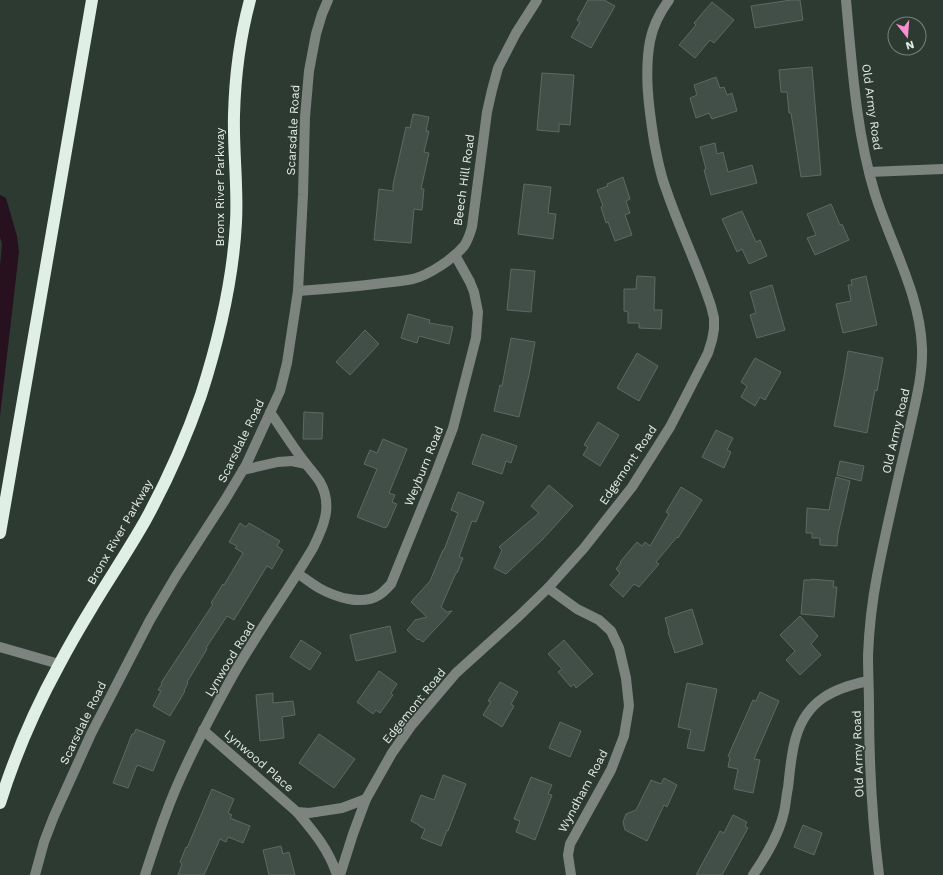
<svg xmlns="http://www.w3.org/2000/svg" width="943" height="875" font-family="'Work Sans',sans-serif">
<rect width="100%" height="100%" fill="#2d3a32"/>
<!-- water -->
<path fill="#27111f" d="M0,195l6,3 11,38 2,16 -19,164v-150l2,-22 -2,-7z"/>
<!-- building -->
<g fill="#424f48" stroke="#5c6a62">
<path d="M588,0h16l11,6 -24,42 -20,-11 9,-15 -3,-2z"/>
<path d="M791,0h9l3,20 -48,8 -4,-22z"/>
<path d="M712,2l22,18 -20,23 -4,-3 -15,18 -16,-13 17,-20 -2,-2z"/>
<path d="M812,67l9,108 -20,2 -10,-64h-2l-2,-21h-6l-2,-22z"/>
<path d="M542,73l32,2 -4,50 -11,-1v8l-22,-2z"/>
<path d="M716,77l4,11 4,-1 3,8 5,-2 5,18 -25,8 -3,-6 -13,5 -6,-20 7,-3 -3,-10z"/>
<path d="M413,114l16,3 -3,14h3l-5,21 5,1 -8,36h3l-2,21 -8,-1 -3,34 -37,-3 5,-51 14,2v-6l13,-58 4,1z"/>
<path d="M715,143l2,11 6,-2 5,20 24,-7 5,18 -46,12 -7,-25 2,-1 -6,-22z"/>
<path d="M623,177l7,22 -4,2 4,12 -5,2 7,20 -17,6 -7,-19 -2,1 -5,-16 2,-1 -6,-16 11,-4 -1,-2z"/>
<path d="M524,184l27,3 -3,26 8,1 -3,25 -35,-5z"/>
<path d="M831,204l9,21 2,-1 7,16 -34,15 -8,-17 9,-3 -9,-21z"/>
<path d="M742,211l14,31 4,-2 7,16 -18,8 -7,-15 -5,3 -15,-33z"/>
<path d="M511,269l24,2 -4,41 -24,-2z"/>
<path d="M637,276l18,1 -1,33h8l-1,19 -22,-1v-5h-11v-11l-4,-1v-22h12z"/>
<path d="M866,276l11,49 -34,8 -7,-29 15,-3 -3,-16h4l-1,-5z"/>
<path d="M772,285l13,45 -28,8 -7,-23 6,-2 -6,-21z"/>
<path d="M408,314l22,6 -1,3 24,4 -4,17 -30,-8 -2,7 -16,-5z"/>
<path d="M365,330l14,14 -29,31 -14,-13z"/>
<path d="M511,338l24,4 -6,33 -10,42 -25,-6 6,-26 2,1z"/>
<path d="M848,351l35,7 -6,33 -2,-1 -8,43 -33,-7 10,-50z"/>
<path d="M637,353l21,13 -19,35 -22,-13z"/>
<path d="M755,358l26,14 -16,28 -5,-3 -5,9 -14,-9 6,-11 -6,-4z"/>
<path d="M304,412l19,1 -1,26h-19z"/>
<path d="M598,422l21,13 -19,31 -17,-11 5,-8 -4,-2z"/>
<path d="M716,430l17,8 -6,12 4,2 -7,16 -22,-11z"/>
<path d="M482,434l35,12 -6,17 -5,-2 -4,13 -30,-10z"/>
<path d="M383,439l24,10 -18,44 6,2 -3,7 5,2 -10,23h-1l-1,1 -28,-11 20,-48 -13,-5 6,-14 7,3z"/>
<path d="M840,461l24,5 -3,15 -24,-6z"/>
<path d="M836,477l14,4 -12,53 -1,12 -17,-1v-7h-8v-5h-6l1,-25 22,2z"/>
<path d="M549,485l24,21 -30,33 -37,35 -12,-6 8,-18 -3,-3 40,-34 -8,-7z"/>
<path d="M681,487l21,13 -24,38 -1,-1 -21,25 3,2 -20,23 -5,-3 -11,13 -13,-12 10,-12 -4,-4 5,-6 -1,-1 17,-20 5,4 3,-4 5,4 19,-32 -3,-2z"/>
<path d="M458,492l26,10 -8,20 -4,-1 -13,36 4,1 -6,15h-1l-15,34 6,5 5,-1 -29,31 -4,-3 -1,1 -11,-10 8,-10 12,-3 -16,-15 19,-21 13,-31h1l14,-37 -7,-3z"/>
<path d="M240,523l6,4 3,-4 31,18 -3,5 6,4 -11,19 -5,-3 -33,54 -7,-4 -21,32 1,1 -20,33 1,1 -4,8h1l-15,25 -17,-10 8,-15 -3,-1 4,-6 -1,-1 52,-79 -2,-1 12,-19 1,1 19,-32 -8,-5 2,-2 -8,-4z"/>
<path d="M811,579l23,2 -1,6h4l-3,30 -33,-3 3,-34h7z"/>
<path d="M692,609l11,35 -28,9 -7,-21h1l-4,-14z"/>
<path d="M800,616l18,20 -7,8 10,11 -21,20 -14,-15 9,-9 -15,-16z"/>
<path d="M390,626l6,26 -40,9 -6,-26z"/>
<path d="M301,640l20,13 -11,17 -20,-13z"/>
<path d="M564,640l29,34 -17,14 -2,-4 -3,3 -13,-15 4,-3 -14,-15z"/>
<path d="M379,671l18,13 -6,9 2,2 -13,18 -4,-3 -3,4 -16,-12z"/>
<path d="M500,682l18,10 -7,12 3,2 -12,21 -19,-12 8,-13 -3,-1z"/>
<path d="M687,683l30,6 -13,62 -17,-3 4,-18 -13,-3z"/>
<path d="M760,692l19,9 -25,58 6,1 -7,33 -19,-4 4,-20 -10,-2 2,-10 -2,-1 25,-56 3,1z"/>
<path d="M273,693v10l20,-2 2,14 -13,2 2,21 -24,3 -4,-46z"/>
<path d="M560,722l21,9 -11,26 -21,-9z"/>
<path d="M136,729l29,12 -12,30 -16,-6 -9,23 -15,-5 19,-49h2z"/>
<path d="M319,734l36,25 -21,29 -35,-25z"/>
<path d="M443,775l23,9 -18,47 -1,-1 -6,16 -20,-8 4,-9 -6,-3v-1l-8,-4 10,-26 13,5z"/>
<path d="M531,777l21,8 -4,9 4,1 -17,45 -19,-8 4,-11 -6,-2z"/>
<path d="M664,778l13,7 -10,22 -3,-2 -17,36 -22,-11 -2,-8 3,-8 10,-4 15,-30 10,4z"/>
<path d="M212,789l22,10 -6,14 4,2 -2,3 20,8 -7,17 -15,-6 -2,5 -6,-3 -16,36h-26l4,-11 -2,-2 6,-15 1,1z"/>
<path d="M733,815l14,7 -2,4 3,2 -26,47h-26l24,-44 4,2z"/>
<path d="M803,825l19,8 -8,22 -20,-8z"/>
<path d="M281,846l2,8 6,-2 6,23h-26l-6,-25z"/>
</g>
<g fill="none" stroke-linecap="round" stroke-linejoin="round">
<!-- minor -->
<g stroke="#7d837f" stroke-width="10">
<path d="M846,0c6,65 10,132 29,194 16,51 45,100 47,154 1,30 -8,59 -14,88 -11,47 -22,93 -31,140 -5,26 -8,53 -9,80 0,16 1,33 1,49 0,57 3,114 10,170"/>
<path d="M869,172l74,-3"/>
<path d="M298,291c28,-2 56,-4 85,-8 10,-1 20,-2 30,-4 16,-4 40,-20 51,-33 4,-6 6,-12 8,-19l15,-115 5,-22 6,-22 18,-35 21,-33"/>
<path d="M243,470l35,-8 14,-1 14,3"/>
<path d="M298,574c7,4 14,10 21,14 16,9 43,18 60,7 5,-3 8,-7 12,-11l43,-106 19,-50 23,-90 2,-26 -4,-20 -4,-10 -15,-27"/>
<path d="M548,588l29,21 22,11 12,11 8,17 7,30 3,28 -5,30 -13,34 -41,74 -2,11 3,20"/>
<path d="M0,647l59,17"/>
<path d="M203,730l94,82 12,1 33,-5 24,-9"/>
<path d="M297,812c17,20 32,38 40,63"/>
<path d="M35,875l9,-33 10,-26 37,-82 59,-114 26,-44 49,-76 21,-35 34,-74 7,-28 11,-72 5,-96 2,-78 4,-46 7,-37 6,-20 6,-14"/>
<path d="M145,875c12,-37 24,-74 41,-109 14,-30 30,-60 46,-89 25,-44 55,-85 81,-129 11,-22 20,-43 7,-66 -5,-8 -12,-15 -17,-22 -12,-16 -22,-32 -33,-48"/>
<path d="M340,875l13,-41 13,-35 26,-46 19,-27 45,-53 62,-56 30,-29 36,-40 48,-61 38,-60 15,-29 23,-45 4,-13 2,-11v-11l-3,-12c-13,-40 -32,-78 -45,-117 -6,-15 -9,-32 -12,-48 -5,-32 -10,-67 -4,-100 3,-15 10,-29 19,-41"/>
<path d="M753,875c13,-19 26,-40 31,-63 2,-8 2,-16 4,-24 2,-17 3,-35 8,-51 11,-37 38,-49 72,-56"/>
</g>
<!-- highway -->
<g stroke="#dfefe5" stroke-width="12">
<path d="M0,533l92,-533"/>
<path d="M0,803c14,-45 36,-96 59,-138 10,-19 21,-38 32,-56 18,-30 37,-58 54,-88 22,-40 41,-83 56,-126 18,-56 32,-114 35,-173 2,-35 -3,-71 -2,-107 1,-39 6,-78 16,-115"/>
</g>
</g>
<g text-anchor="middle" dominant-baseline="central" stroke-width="3" stroke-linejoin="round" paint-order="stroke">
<!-- street labels -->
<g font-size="12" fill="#e4ece7" stroke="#2d3a32">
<text transform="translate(872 107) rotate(82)">Old Army Road</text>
<text transform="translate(293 130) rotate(-87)">Scarsdale Road</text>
<text transform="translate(464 180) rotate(-82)">Beech Hill Road</text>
<text transform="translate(220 187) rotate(-90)">Bronx River Parkway</text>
<text transform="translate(896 431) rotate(-77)">Old Army Road</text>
<text transform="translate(241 441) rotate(-64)">Scarsdale Road</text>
<text transform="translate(628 465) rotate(-56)">Edgemont Road</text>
<text transform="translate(424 466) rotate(-68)">Weyburn Road</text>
<text transform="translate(120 532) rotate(-60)">Bronx River Parkway</text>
<text transform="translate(230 659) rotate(-59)">Lynwood Road</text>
<text transform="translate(414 706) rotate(-51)">Edgemont Road</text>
<text transform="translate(83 723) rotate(-64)">Scarsdale Road</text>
<text transform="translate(858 754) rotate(-92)">Old Army Road</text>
<text transform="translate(259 761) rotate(41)">Lynwood Place</text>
<text transform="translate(583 791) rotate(-62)">Wyndham Road</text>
</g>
</g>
<!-- north arrow -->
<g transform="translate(907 36) rotate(163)"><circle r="19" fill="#2d3a32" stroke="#76817a"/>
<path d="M0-3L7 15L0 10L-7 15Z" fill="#f690d0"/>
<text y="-6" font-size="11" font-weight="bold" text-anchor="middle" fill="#e4ece7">N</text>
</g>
</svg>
